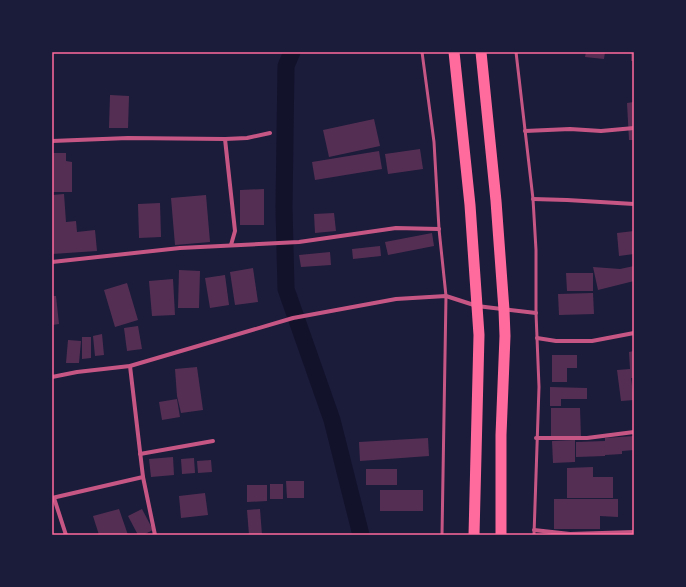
<svg xmlns="http://www.w3.org/2000/svg" width="686" height="587" font-family="'Public Sans',sans-serif">
<rect width="100%" height="100%" fill="#1b1b3a"/>
<g fill="none" stroke-linecap="round" stroke-linejoin="round">
<!-- canal -->
<path stroke="#12122b" stroke-width="17" d="M292,52l-6,14 -2,141 2,82 46,131 29,115"/>
</g>
<!-- building -->
<g fill="#542f53">
<path d="M586,52h19l-1,7 -19,-2z"/>
<rect x="631" y="52" width="3" height="9"/>
<path d="M110,95l19,1 -1,32h-19z"/>
<path d="M634,102v38h-5l-2,-37z"/>
<path d="M374,119l6,27 -51,11 -6,-27z"/>
<path d="M420,149l3,20 -35,5 -3,-20z"/>
<path d="M379,151l3,18 -67,11 -3,-18z"/>
<path d="M52,153h14v8l6,1v30h-20z"/>
<path d="M264,189v36h-24v-35z"/>
<path d="M64,194l2,28 10,-1 1,11 18,-2 2,21 -45,3v-59z"/>
<path d="M206,195l4,47 -35,3 -4,-47z"/>
<path d="M160,203l1,34 -22,1 -1,-34z"/>
<path d="M334,213l2,18 -21,2 -1,-19z"/>
<path d="M634,231v23l-15,2 -2,-23z"/>
<path d="M432,233l2,13 -46,9 -3,-13z"/>
<path d="M380,246l1,10 -28,3 -1,-10z"/>
<path d="M330,252l1,13 -30,2 -2,-12z"/>
<path d="M634,266v15l-36,9 -5,-23 27,2z"/>
<path d="M253,268l5,34 -23,3 -5,-33z"/>
<path d="M179,270l21,1 -1,37h-21z"/>
<path d="M566,273h27v18h-26z"/>
<path d="M225,275l4,30 -19,3 -5,-30z"/>
<path d="M173,279l2,36 -23,1 -3,-35z"/>
<path d="M127,283l11,37 -23,7 -11,-37z"/>
<path d="M593,293l1,21 -35,1 -1,-21z"/>
<path d="M52,296h4l3,28 -7,1z"/>
<path d="M138,326l4,23 -15,2 -3,-23z"/>
<path d="M102,334l2,21 -9,1 -2,-20z"/>
<path d="M82,337h9v21l-9,1z"/>
<path d="M68,340l13,1 -2,22h-13z"/>
<path d="M634,351v27h-3l3,22 -13,1 -4,-31 13,-1 -1,-17z"/>
<path d="M552,355h25v13h-10v14h-15z"/>
<path d="M197,367l6,43 -22,3 -4,-17 -2,-27z"/>
<path d="M550,387l37,1v11h-26v7h-11z"/>
<path d="M177,399l3,18 -18,3 -3,-18z"/>
<path d="M551,408h29l1,29h-30z"/>
<path d="M634,436v14l-12,1v3l-17,1v1l-29,1v-15l29,-1v-3z"/>
<path d="M428,438l1,18 -69,5 -1,-19z"/>
<path d="M575,440v22l-22,1 -1,-22z"/>
<path d="M173,457l1,18 -23,2 -2,-18z"/>
<path d="M194,458l1,15 -13,1 -1,-15z"/>
<path d="M211,460l1,12 -14,1 -1,-12z"/>
<path d="M593,467v10h20v21h-46v-30z"/>
<rect x="366" y="469" width="31" height="16"/>
<path d="M286,481h18v17h-17z"/>
<rect x="270" y="484" width="13" height="15"/>
<path d="M247,485h20v16l-20,1z"/>
<rect x="380" y="490" width="43" height="21"/>
<path d="M205,493l3,22 -27,3 -2,-22z"/>
<path d="M554,499h64v18l-18,-1v13h-46z"/>
<path d="M119,509l9,26h-29l-6,-19z"/>
<path d="M142,509l11,21 -10,5h-5l-10,-19z"/>
<path d="M260,509l2,26h-13l-2,-25z"/>
</g>
<g fill="none" stroke-linecap="round" stroke-linejoin="round">
<!-- service -->
<g stroke="#c65784" stroke-width="3">
<path d="M422,52l12,90 5,87 7,67 -4,239"/>
<path d="M516,52l17,147 3,51v63l3,74 -5,148"/>
</g>
<!-- minor -->
<g stroke="#c65784" stroke-width="4">
<path d="M525,131l45,-2 31,2 33,-3"/>
<path d="M225,139l22,-1 23,-5"/>
<path d="M52,141l76,-3 97,1 10,92 -4,14"/>
<path d="M533,199l34,1 67,4"/>
<path d="M52,262l128,-14 119,-6 97,-14 43,1"/>
<path d="M537,338l19,3h36l42,-8"/>
<path d="M52,377l25,-5 53,-6 163,-48 103,-19 50,-3 31,10 59,7"/>
<path d="M536,438h51l47,-6"/>
<path d="M140,454l73,-13"/>
<path d="M143,477l12,58"/>
<path d="M52,498l91,-21 -13,-111"/>
<path d="M54,498l12,37"/>
<path d="M534,530l36,4 64,-2"/>
</g>
<!-- trunk -->
<g stroke="#ff6b9d" stroke-width="11">
<path d="M454,52l16,153 9,130 -5,200"/>
<path d="M481,52l15,149 8,109 1,26 -4,99v100"/>
</g>
</g>
<!-- border -->
<rect width="686" height="587" fill="none" stroke="#1b1b3a" stroke-width="106"/>
<rect x="53" y="53" width="580" height="481" fill="none" stroke="#ff6b9d" stroke-width="1.5"/>
</svg>
